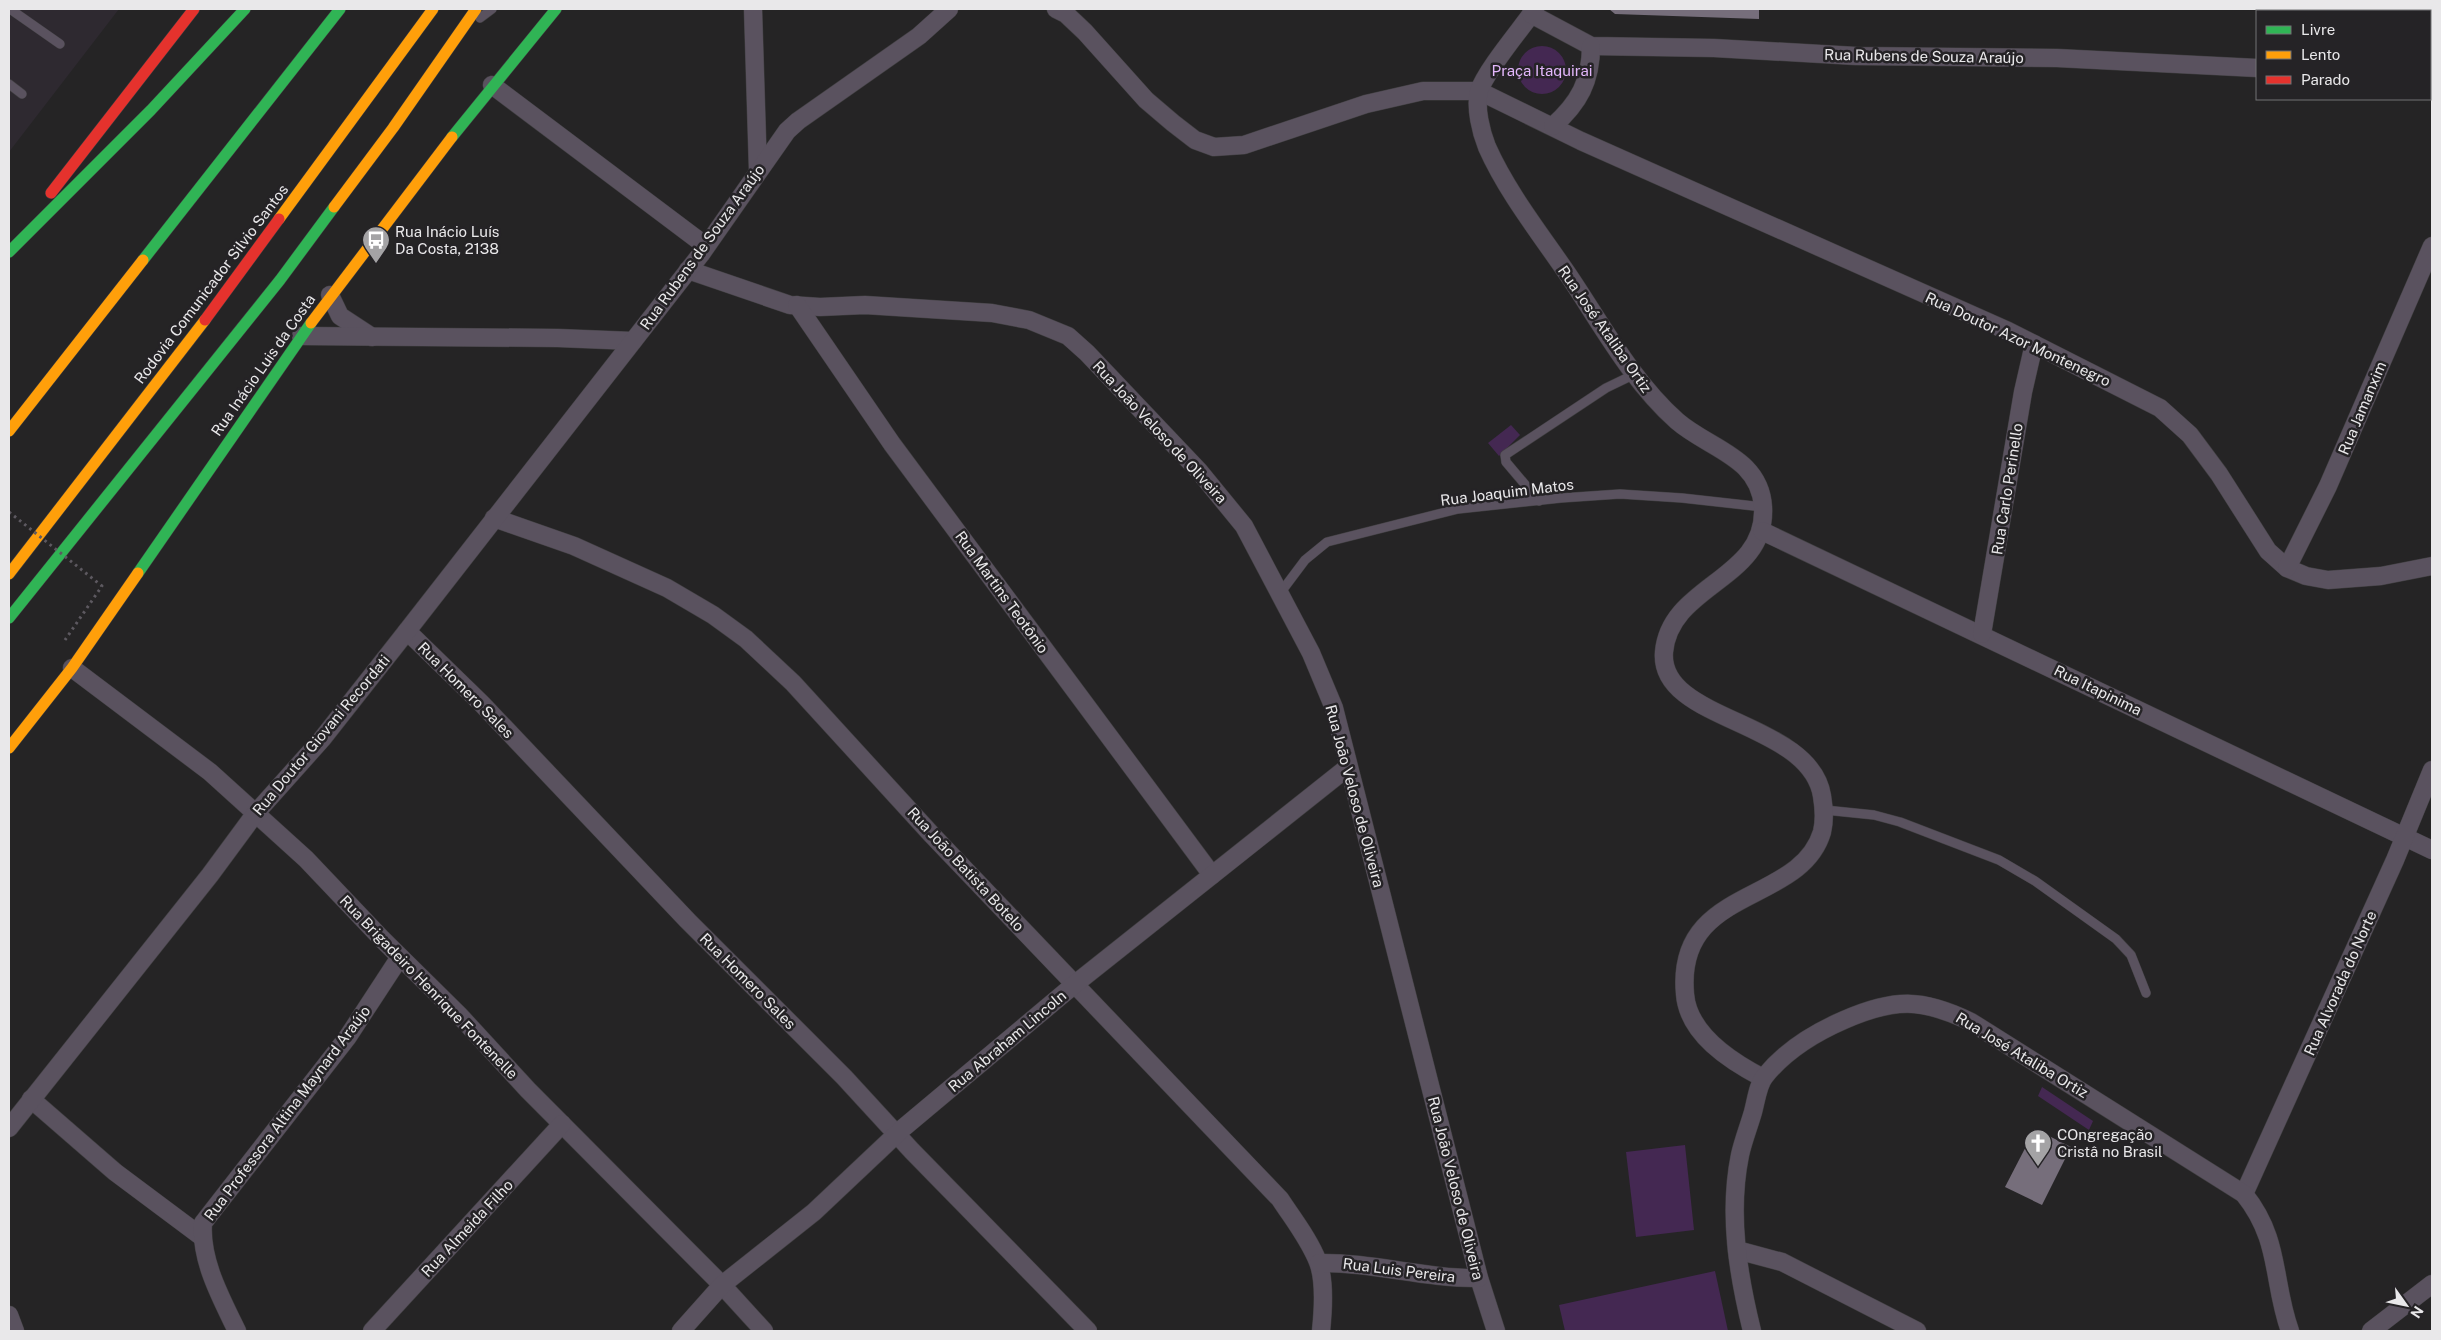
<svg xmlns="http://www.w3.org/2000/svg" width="2441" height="1340" font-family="'Public Sans',sans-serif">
<rect width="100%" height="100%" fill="#252425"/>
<!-- built -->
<path fill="#2e2930" d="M9,9h110l-110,143z"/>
<!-- green -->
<g fill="#442852">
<circle cx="1542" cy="70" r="24"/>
<path d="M1511,425l9,10 -21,21 -11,-13z"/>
<path d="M2042,1087l51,34 -4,9 -51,-34z"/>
<path d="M1685,1145l9,85 -58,7 -10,-85z"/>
<path d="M1715,1271l13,60h-163l-6,-26z"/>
</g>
<!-- building -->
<g fill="#766e7b">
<path d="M1609,9h150v10l-144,-5z"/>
<path d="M2035,1129l36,18 -29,58 -37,-18z"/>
</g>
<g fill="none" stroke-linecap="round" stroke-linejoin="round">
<!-- lane casing -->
<g stroke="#403f41" stroke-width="10">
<g id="lane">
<path d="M10,9l50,35"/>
<path d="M480,18l12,-9"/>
<path d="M9,84l13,10"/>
<path d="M1539,501l-33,-39 -1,-7 101,-67 29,-14"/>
<path d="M1281,592l24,-32 22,-18 131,-33 103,-11 59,-4 62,4 81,9"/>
<path d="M1825,810l49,5 26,7 99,38 36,21 81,58 15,16 15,38"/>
</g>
</g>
<!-- street casing -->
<g stroke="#403f41" stroke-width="19">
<g id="street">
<path d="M753,9l5,162"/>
<path d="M1056,9l10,5 19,18 61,68 27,23 22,17 19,7 30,-2 122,-41 57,-13h56l102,50 427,190 152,77 30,27 29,39 49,77 19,17 19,8 22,4 53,-4 51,-10"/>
<path d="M1535,9c-14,20 -49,61 -56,82 -4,17 2,41 8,56 21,47 55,89 84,132 32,48 62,103 106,142 32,28 83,36 86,86 4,73 -93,77 -99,145 -6,70 146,68 158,144 2,12 3,24 0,36 -22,74 -147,53 -137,162 3,40 45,67 78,84"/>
<path d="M1531,14l60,32 123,2 142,8 201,2 200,10"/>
<path d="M2430,73h2"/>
<path d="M492,85l214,161"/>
<path d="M1553,126c26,-23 38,-45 38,-80"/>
<path d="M688,270l102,35 30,2 45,-2 127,8 37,7 39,16 19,17 112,118 45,55 67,127 23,55 145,570 17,53"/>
<path d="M330,295l10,21 32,21"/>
<path d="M797,305l95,139 320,431"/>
<path d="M301,336l257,2 75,3"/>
<path d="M494,518l80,28 93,42 46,27 33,24 47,44 139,152 348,364c13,20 29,40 38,63 7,18 5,50 3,69"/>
<path d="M1762,531l670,319"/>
<path d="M2287,568l41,-82 104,-240"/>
<path d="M407,631l75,73 206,217 156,156 68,74 176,180"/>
<path d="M1982,634l41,-242 11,-48"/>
<path d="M72,668l138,104 96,87 76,80 78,77 68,74 194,195 42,46"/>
<path d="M31,1099l84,73 87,65"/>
<path d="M9,1128l201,-253 45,-61 67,-75 85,-108 294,-377 86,-123 11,-10 121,-85 30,-27"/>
<path d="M2244,1194l151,-334 37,-90"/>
<path d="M1737,1250l45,12 135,69"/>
<path d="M1319,1263c53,-1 106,16 160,15"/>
<path d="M9,1315l6,16"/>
<path d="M237,1331c-16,-33 -37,-71 -34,-108l144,-185 53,-81"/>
<path d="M372,1331l190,-207"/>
<path d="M681,1331l41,-46 92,-73 88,-83 173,-145 273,-217"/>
<path d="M1752,1331c-14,-57 -24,-117 -12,-176 3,-14 9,-29 13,-43 3,-11 5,-28 12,-36 21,-26 49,-43 79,-56 50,-22 78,-22 127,2l273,172c37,46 28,87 46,137"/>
<path d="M2371,1331l61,-47"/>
</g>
</g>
<!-- fast casing -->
<g stroke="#403f41" stroke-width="12">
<g id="fast">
<path d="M452,137l104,-128"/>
<path d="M9,252l142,-142 94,-101"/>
<path d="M143,260l197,-251"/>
<path d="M138,573l173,-250"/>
<path d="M9,618l271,-338 54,-73"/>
</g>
</g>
<!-- slow casing -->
<g stroke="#403f41" stroke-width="12">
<g id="slow">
<path d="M334,207l59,-79 83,-119"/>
<path d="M279,219l154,-210"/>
<path d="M311,323l141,-186"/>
<path d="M9,431l134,-171"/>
<path d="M9,574l196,-254"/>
<path d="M9,748l63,-80 66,-95"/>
</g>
</g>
<!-- jam casing -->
<g stroke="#403f41" stroke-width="12">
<g id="jam">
<path d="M51,193l143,-184"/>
<path d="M205,320l74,-101"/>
</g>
</g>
<!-- lane -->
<use href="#lane" stroke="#5a525f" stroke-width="9"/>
<!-- street -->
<use href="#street" stroke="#5a525f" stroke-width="18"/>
<!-- fast -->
<use href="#fast" stroke="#30b455" stroke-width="11"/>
<!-- slow -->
<use href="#slow" stroke="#ff9f0a" stroke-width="11"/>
<!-- jam -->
<use href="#jam" stroke="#e5322d" stroke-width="11"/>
<!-- path-bridge -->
<path stroke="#5d5960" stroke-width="3" stroke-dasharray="2.5 4" stroke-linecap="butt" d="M9,512l93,74 -37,54"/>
</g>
<!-- icons -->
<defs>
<g id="bus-pin" transform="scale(1.4375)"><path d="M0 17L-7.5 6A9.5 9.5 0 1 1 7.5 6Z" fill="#a4a3a5" stroke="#252326"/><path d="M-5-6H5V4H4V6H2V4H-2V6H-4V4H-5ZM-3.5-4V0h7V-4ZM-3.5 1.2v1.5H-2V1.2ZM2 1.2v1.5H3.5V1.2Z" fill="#fff"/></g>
<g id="church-pin" transform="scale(1.4375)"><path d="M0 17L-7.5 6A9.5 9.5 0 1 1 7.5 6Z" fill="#a4a3a5" stroke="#252326"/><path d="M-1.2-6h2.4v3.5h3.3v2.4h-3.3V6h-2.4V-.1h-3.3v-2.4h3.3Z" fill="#fff"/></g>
</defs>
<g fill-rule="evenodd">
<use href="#bus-pin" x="376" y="240"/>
<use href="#church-pin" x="2038" y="1143"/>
</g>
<g text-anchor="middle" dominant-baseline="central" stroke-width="5" stroke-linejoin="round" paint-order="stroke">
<!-- street labels -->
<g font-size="15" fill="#e9e8ea" stroke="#252326">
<text transform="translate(1924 56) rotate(1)">Rua Rubens de Souza Araújo</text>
<text transform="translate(702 247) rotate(-54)">Rua Rubens de Souza Araújo</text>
<text transform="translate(211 284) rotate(-53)">Rodovia Comunicador Silvio Santos</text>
<text transform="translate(1605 329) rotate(55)">Rua José Ataliba Ortiz</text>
<text transform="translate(2018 339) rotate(25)">Rua Doutor Azor Montenegro</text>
<text transform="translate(263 365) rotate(-55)">Rua Inácio Luis da Costa</text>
<text transform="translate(2362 408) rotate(-67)">Rua Jamanxim</text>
<text transform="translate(1160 432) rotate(47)">Rua João Veloso de Oliveira</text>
<text transform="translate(2007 489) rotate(-81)">Rua Carlo Perinello</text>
<text transform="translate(1507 492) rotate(-7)">Rua Joaquim Matos</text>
<text transform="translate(1002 592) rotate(54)">Rua Martins Teotônio</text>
<text transform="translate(466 690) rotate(45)">Rua Homero Sales</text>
<text transform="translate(2098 690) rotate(26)">Rua Itapinima</text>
<text transform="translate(321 735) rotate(-50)">Rua Doutor Giovani Recordati</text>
<text transform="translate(1355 796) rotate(75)">Rua João Veloso de Oliveira</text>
<text transform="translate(966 869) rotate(47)">Rua João Batista Botelo</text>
<text transform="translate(748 981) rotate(45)">Rua Homero Sales</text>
<text transform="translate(2340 983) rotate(-66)">Rua Alvorada do Norte</text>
<text transform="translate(429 987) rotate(46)">Rua Brigadeiro Henrique Fontenelle</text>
<text transform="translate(1007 1041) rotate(-40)">Rua Abraham Lincoln</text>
<text transform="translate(2022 1055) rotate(31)">Rua José Ataliba Ortiz</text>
<text transform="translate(287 1113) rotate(-53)">Rua Professora Altina Maynard Araújo</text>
<text transform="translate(1456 1188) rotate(76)">Rua João Veloso de Oliveira</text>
<text transform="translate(467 1228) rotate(-47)">Rua Almeida Filho</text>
<text transform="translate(1399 1270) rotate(7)">Rua Luis Pereira</text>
</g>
<!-- park labels -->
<g font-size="15" fill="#e3b7fc" stroke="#252326">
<text x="1542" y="70">Praça Itaquirai</text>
</g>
<!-- poi labels -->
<g font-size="15" fill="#e9e8ea" stroke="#252326" text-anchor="start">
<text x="395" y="231">Rua Inácio Luís<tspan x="395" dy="17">Da Costa, 2138</tspan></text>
<text x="2057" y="1134">COngregação<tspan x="2057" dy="17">Cristâ no Brasil</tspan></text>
</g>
</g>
<!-- border -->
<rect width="2441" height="1340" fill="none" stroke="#e9e8ea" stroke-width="20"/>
<!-- legend -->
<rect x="2256" y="10" width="175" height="90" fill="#252326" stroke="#737274"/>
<rect x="2266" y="26" width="25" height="8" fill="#30b455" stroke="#737274"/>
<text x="2301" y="35" font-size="15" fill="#e9e8ea">Livre</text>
<rect x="2266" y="51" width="25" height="8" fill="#ff9f0a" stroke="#737274"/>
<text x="2301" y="60" font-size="15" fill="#e9e8ea">Lento</text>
<rect x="2266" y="76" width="25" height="8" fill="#e5322d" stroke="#737274"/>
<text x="2301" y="85" font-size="15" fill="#e9e8ea">Parado</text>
<!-- north arrow -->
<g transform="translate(2406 1305) rotate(123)" stroke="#252326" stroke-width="4" paint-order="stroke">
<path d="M0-4L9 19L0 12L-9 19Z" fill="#e9e8ea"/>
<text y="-8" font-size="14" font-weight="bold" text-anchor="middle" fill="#e9e8ea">N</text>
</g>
</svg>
